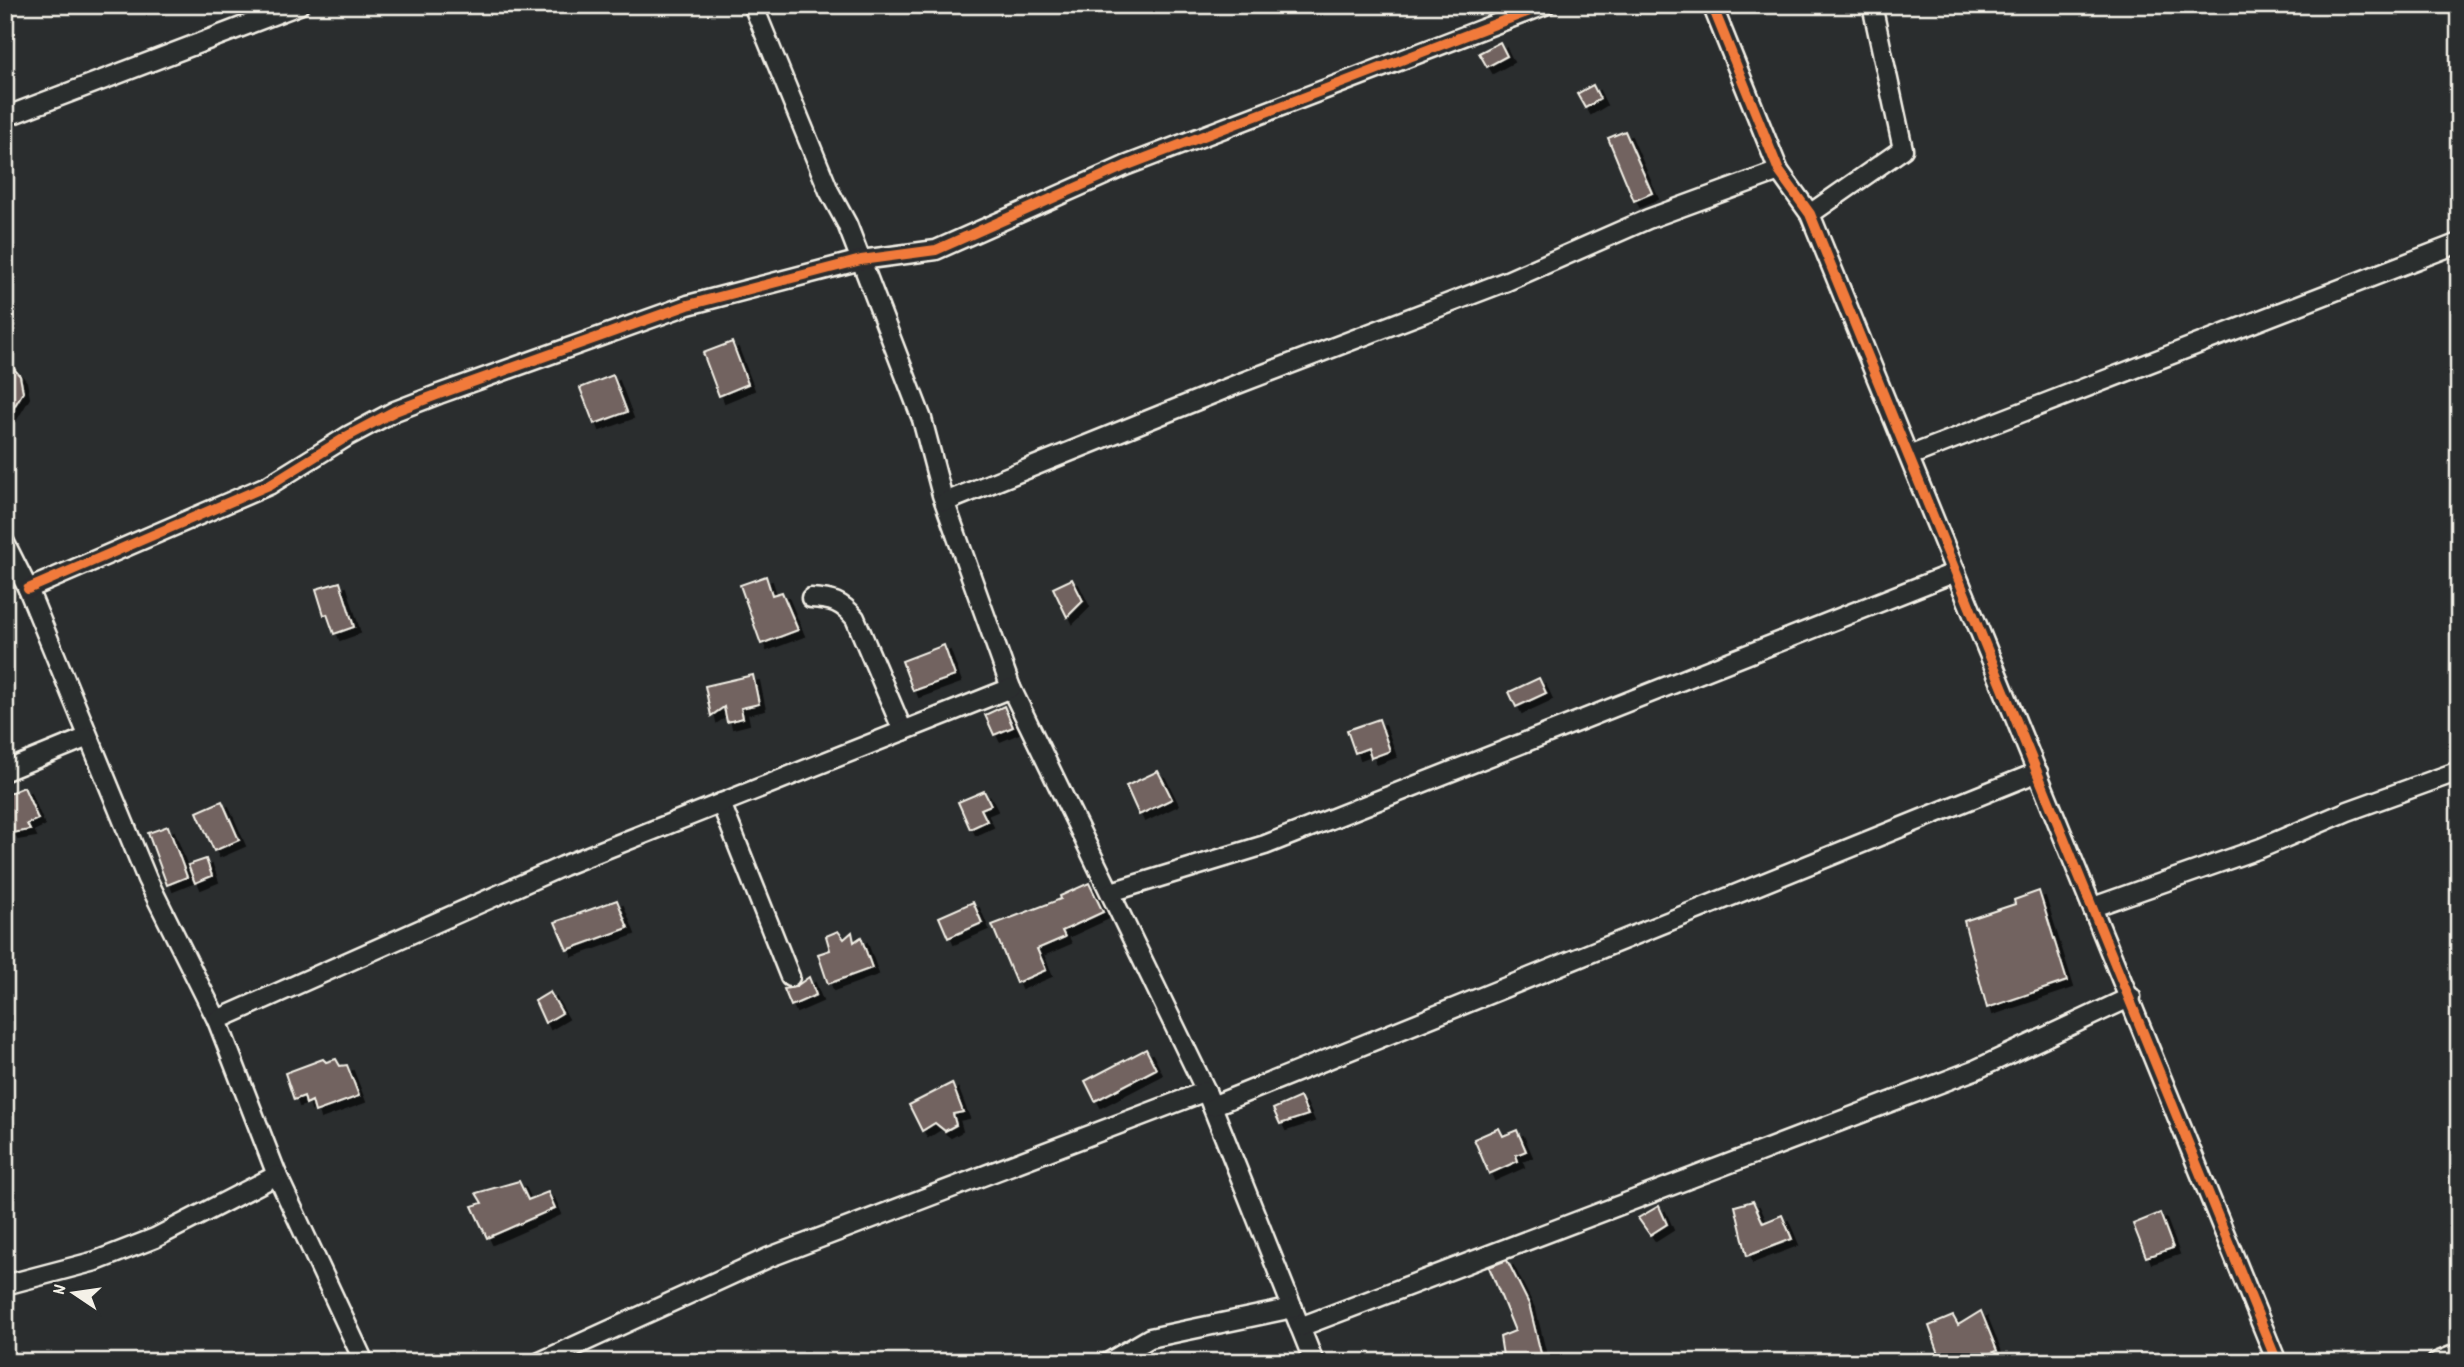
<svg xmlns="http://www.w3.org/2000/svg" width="2464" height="1367" font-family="Dekko,sans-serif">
<defs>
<filter id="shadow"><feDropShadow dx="6" dy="6" stdDeviation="0" flood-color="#0009"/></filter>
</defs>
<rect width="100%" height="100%" fill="#2a2d2e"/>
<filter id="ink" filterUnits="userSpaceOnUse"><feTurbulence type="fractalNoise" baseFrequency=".0143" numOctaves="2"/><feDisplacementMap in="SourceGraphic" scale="14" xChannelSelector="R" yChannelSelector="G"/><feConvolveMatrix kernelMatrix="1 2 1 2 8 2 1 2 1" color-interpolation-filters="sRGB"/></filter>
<g filter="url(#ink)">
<!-- building -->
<g fill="#726460" stroke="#f4f1e8" stroke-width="2" filter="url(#shadow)">
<path d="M1500,42l7,14 -20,11 -8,-14z"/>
<path d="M1593,85l7,14 -15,9 -8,-14z"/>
<path d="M1625,131l27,62 -18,8 -26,-63z"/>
<path d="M732,342l16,42 -29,12 -16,-43z"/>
<path d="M5,358l15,18 3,16 -18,30z"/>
<path d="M613,375l14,37 -33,12 -14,-36z"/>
<path d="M766,576l6,19 10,-3 16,38 -37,14 -21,-59z"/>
<path d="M1072,579l11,22 -16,16 -14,-29z"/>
<path d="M340,582l14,45 -20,7 -7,-20 -3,1 -8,-26z"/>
<path d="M944,645l11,31 -42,15 -11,-30z"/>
<path d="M753,675l6,29 -18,4 2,10 -16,4 -3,-15 -13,9 -6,-30z"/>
<path d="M1539,678l7,15 -30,14 -7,-15z"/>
<path d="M1004,706l9,21 -19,8 -9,-20z"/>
<path d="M1379,719l11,32 -19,7 -3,-10 -13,5 -8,-23z"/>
<path d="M1158,771l14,28 -33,16 -13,-29z"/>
<path d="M24,787l14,32 -11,5 3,6 -18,3 -3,-6 -4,2v-34z"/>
<path d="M984,791l7,14 -10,4 6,12 -17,8 -12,-27z"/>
<path d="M222,801l17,39 -25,11 -17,-39z"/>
<path d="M168,826l19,51 -20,8 -19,-52z"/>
<path d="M206,859l6,17 -17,7 -7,-18z"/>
<path d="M1089,883l14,29 -41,19 3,6 -28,12 9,21 -30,13 -24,-58 69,-26 -1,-3z"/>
<path d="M2039,891l28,90 -80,27 -23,-87 51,-17 -1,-4z"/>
<path d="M617,900l11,28 -61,22 -12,-28z"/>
<path d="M973,902l9,21 -34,15 -9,-21z"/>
<path d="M838,931l6,8 8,-7 2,10 7,-5 11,31 -44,16 -10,-30 12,-4 -4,-14z"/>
<path d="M809,977l7,18 -25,11 -7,-17 11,-2z"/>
<path d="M550,992l12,21 -17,10 -10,-22z"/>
<path d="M1146,1049l10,20 -61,32 -10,-20z"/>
<path d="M323,1059l3,3 10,-3 4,7 7,-1 12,31 -44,16 -3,-11 -6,3 -2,-8 -10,4 -9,-27z"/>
<path d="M952,1083l11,29 -10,2 3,11 -11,6 -10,-8 -13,8 -13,-26z"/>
<path d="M1300,1097l8,18 -28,9 -7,-15z"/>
<path d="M1499,1128l4,8 14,-6 9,21 -10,4 2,6 -29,13 -15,-35z"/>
<path d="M519,1181l9,19 20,-8 7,16 -68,30 -15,-32 10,-3 -6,-10z"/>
<path d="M1753,1201l10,22 19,-8 10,24 -45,17 -12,-50z"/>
<path d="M1659,1206l8,18 -17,11 -12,-17z"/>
<path d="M2160,1213l13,35 -27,9 -13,-33z"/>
<path d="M1507,1260l22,44 14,58h-39l-4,-25 15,-6 -26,-64z"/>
<path d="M1981,1311l16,40 -22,8 1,3h-34l-13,-36 24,-10 5,9z"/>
</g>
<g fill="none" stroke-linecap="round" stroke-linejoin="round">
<!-- street casing -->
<g stroke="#f4f1e8" stroke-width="23">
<g id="street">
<path d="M753,5l76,186 18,33 75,195 20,76 69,193 195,403 108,271"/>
<path d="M1712,5l67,166 31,43 467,1148"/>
<path d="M5,117l294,-112"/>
<path d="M1810,214l93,-65 -31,-144"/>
<path d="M1909,456l550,-213"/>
<path d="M945,502l290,-117 272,-104 141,-62 131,-48"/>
<path d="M5,543l23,46 119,290 70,141 60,155 87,187"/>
<path d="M28,589l241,-104 79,-49 47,-25 44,-17 249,-89 173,-45 75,-10 189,-84 420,-161"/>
<path d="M811,598c21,1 31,4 44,20l48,113"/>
<path d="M5,771l83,-34"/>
<path d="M721,803l69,174"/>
<path d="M1111,892l154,-47 691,-273"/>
<path d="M2093,907l168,-59 87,-37 111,-40"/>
<path d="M217,1020l346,-154 448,-178"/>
<path d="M1212,1106l826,-334"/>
<path d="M5,1285l91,-24 59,-23 122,-63"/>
<path d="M1300,1327l677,-258 154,-72"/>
<path d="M540,1362l230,-105 436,-166"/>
<path d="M1109,1362l41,-24 143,-30"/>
<path d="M2437,1362l22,-9"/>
</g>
</g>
<!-- street -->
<use href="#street" stroke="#2a2d2e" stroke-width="18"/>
<!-- cycleway casing -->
<g stroke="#2a2d2e" stroke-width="15">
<g id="cycleway">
<path d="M1712,5l67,166 31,43 467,1148"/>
<path d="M28,589l241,-104 79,-49 47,-25 44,-17 249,-89 173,-45 75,-10 189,-84 420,-161"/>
</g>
</g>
<!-- cycleway -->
<use href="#cycleway" stroke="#f17a3a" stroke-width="10"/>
</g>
</g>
<!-- margin -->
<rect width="2464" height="1367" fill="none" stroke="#2a2d2e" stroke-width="28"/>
<rect x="14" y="14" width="2436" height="1339" fill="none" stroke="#f4f1e8" stroke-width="2.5" filter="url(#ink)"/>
<!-- north arrow -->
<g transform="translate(74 1293) rotate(283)" stroke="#2a2d2e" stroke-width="5" paint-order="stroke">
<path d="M0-5L12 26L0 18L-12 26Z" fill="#f4f1e8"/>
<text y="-10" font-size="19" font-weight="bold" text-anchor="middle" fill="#f4f1e8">N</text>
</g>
</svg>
